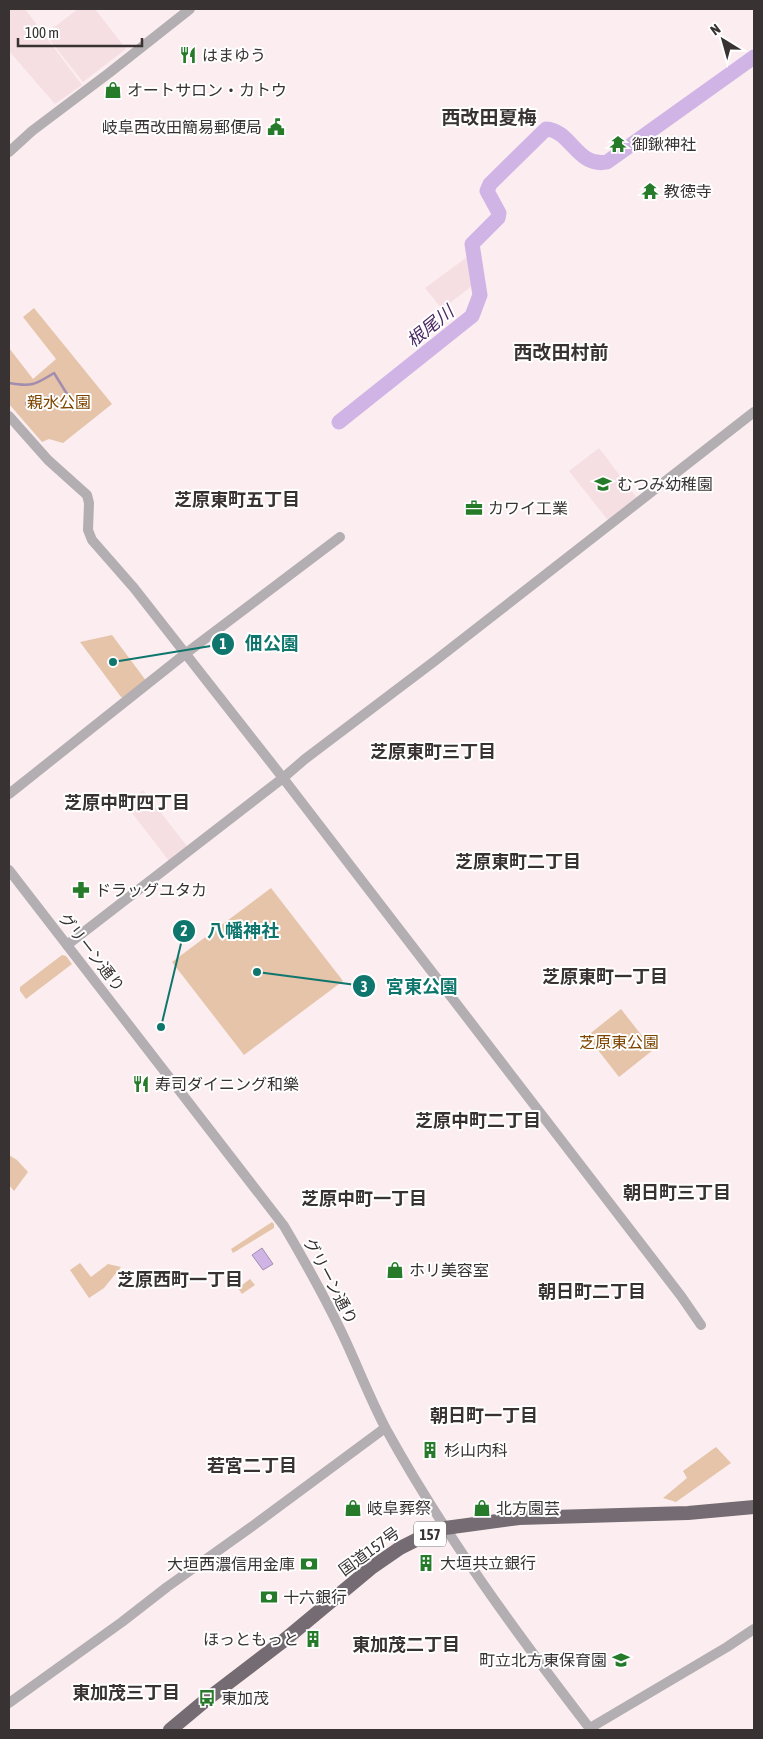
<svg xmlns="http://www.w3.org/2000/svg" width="763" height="1739" font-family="'Asap Condensed','Noto Sans JP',sans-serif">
<rect width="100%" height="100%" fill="#fceef0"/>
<!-- built -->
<g fill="#f5dfe3">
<path d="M9,9h16l57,76 -27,19 -46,-53z"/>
<path d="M78,9h17l31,40 -43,33 -38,-48z"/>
<path d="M470,255l7,27 -35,27 -17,-21z"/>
<path d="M599,448l38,50 -26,22 -4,-1 -38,-48z"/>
<path d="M143,790l44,56 -18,15 -43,-56z"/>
</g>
<!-- green -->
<g fill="#e5c4a9">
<path d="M34,308l78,96 -49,39 -14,-4 -7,3 -33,-38v-56l24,31 23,-20 -33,-42z"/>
<path d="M112,635l35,47 -21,16 -5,-1 -41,-55z"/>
<path d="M271,888l72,93 -99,74 -72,-93z"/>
<path d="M62,955l4,1 6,8 -46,35 -6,-8v-4z"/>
<path d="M621,1009l32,41 -34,27 -32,-41z"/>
<path d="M9,1155l8,5 11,12 -14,19 -5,-6z"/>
<path d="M272,1222l2,2v4l-41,25 -2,-4z"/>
<path d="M80,1263l11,14 17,-13 13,3 -17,21 -15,10 -19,-28z"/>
<path d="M250,1279l5,6 -13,9 -4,-6z"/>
<path d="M716,1447l15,16 -55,39 -13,-4 24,-20 -4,-7z"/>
</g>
<!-- water -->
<path fill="#d0b4e5" stroke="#a28db0" d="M262,1248l11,16 -10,6 -11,-15z"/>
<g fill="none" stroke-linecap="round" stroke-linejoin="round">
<!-- stream -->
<path stroke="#a28db0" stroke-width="2.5" d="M9,383c22,4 26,2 45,-10l13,21 -4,6 -13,-4 -19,14 -5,-7"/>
<!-- river -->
<path stroke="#d0b4e5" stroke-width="15" d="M339,422l133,-106 8,-21 -8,-51 26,-26 1,-5 -12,-22 3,-7 56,-55c25,1 31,39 61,33l147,-105"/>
<!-- tertiary -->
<g stroke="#b3aeb1" stroke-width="10">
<path d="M9,152l23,-21 77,-58 81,-64"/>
<path d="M9,416l39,44 39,35 2,8 -1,27 4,10 42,48 149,190 398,518 20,29"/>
<path d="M9,794l176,-140 155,-117"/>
<path d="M9,870l275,356c20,34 39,68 56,103 16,33 29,68 46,100 59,107 131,205 205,301"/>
<path d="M67,945l216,-167 22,-19 131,-99 318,-248"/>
<path d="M9,1703l113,-81 45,-35 87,-62 131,-97"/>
<path d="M590,1728l137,-81 27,-18"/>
</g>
<!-- trunk -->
<path stroke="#746c72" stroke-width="14" d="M170,1730l36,-30 76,-58 89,-74 29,-20 20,-10 25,-10 74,-10 169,-5 66,-6"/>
</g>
<!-- icons -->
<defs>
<g id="restaurant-bare" transform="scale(1.35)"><path d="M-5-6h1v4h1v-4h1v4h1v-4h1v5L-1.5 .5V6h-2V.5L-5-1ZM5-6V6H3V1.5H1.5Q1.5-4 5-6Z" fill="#257b29" stroke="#fff" stroke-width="2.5" paint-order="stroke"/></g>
<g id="shop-bare" transform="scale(1.35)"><path d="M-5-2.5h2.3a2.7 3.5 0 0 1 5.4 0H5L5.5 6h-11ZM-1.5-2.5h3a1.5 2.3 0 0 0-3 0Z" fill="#257b29" stroke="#fff" stroke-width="2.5" paint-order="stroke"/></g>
<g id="civic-bare" transform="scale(1.35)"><path d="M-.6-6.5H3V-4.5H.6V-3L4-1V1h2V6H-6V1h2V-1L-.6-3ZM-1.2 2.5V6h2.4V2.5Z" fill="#257b29" stroke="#fff" stroke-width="2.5" paint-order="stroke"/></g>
<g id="temple-bare" transform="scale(1.35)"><path d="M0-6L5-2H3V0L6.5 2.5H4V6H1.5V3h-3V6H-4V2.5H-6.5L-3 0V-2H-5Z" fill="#257b29" stroke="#fff" stroke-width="2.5" paint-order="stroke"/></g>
<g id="school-bare" transform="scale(1.35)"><path d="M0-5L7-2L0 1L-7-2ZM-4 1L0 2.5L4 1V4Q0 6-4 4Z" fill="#257b29" stroke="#fff" stroke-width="2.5" paint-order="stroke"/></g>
<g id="office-bare" transform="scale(1.35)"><path d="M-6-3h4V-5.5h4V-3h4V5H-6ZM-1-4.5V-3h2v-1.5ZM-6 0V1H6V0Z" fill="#257b29" stroke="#fff" stroke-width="2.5" paint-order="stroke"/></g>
<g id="pharmacy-bare" transform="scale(1.35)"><path d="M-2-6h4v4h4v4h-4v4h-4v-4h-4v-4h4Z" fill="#257b29" stroke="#fff" stroke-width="2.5" paint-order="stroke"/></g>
<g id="building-bare" transform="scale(1.35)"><path d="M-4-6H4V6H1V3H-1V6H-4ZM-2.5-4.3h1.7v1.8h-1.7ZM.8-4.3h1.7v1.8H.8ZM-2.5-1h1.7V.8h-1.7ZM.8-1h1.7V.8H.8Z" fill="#257b29" stroke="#fff" stroke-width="2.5" paint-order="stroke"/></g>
<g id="bank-bare" transform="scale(1.35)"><path d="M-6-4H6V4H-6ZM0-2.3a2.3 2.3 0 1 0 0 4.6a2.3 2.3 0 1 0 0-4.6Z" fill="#257b29" stroke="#fff" stroke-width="2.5" paint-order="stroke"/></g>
<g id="bus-bare" transform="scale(1.35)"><path d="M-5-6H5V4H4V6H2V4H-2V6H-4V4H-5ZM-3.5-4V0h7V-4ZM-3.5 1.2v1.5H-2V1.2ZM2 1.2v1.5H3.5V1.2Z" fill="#257b29" stroke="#fff" stroke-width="2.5" paint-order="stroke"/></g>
</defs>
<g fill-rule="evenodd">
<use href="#restaurant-bare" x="188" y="55"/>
<use href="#shop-bare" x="113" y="90"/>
<use href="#civic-bare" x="276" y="127"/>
<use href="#temple-bare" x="618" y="144"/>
<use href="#temple-bare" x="650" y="191"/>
<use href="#school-bare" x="603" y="484"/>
<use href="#office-bare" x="474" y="508"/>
<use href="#pharmacy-bare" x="81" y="890"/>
<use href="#restaurant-bare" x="141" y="1084"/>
<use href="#shop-bare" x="395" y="1270"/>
<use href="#building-bare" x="430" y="1450"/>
<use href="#shop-bare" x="353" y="1508"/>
<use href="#shop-bare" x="482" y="1508"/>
<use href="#building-bare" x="426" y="1563"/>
<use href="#bank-bare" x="309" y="1564"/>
<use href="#bank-bare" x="269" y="1597"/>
<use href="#building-bare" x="313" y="1639"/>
<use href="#school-bare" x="621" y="1660"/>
<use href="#bus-bare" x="207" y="1698"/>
</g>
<g text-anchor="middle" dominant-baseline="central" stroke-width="4" stroke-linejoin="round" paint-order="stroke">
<!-- shield labels -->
<rect fill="#fff" stroke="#747070" stroke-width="1" x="414" y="1521.5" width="32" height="25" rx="4"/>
<g font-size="15" font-weight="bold" fill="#383233">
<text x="430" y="1534">157</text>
</g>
<!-- poi labels -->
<g font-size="16" fill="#383233" stroke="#fff" text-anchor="start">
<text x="202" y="55">はまゆう</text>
<text x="127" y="90">オートサロン・カトウ</text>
<text x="262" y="127" text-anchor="end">岐阜西改田簡易郵便局</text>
<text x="632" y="144">御鍬神社</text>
<text x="664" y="191">教徳寺</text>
<text x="617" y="484">むつみ幼稚園</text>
<text x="488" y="508">カワイ工業</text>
<text x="95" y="890">ドラッグユタカ</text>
<text x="155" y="1084">寿司ダイニング和樂</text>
<text x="409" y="1270">ホリ美容室</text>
<text x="444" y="1450">杉山内科</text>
<text x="367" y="1508">岐阜葬祭</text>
<text x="496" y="1508">北方園芸</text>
<text x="440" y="1563">大垣共立銀行</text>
<text x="295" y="1564" text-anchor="end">大垣西濃信用金庫</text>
<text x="283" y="1597">十六銀行</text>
<text x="299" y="1639" text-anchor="end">ほっともっと</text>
<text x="607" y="1660" text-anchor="end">町立北方東保育園</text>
<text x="221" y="1698">東加茂</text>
</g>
<!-- park labels -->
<g font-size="16" fill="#7e4501" stroke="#fff">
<text x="59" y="402">親水公園</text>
<text x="619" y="1042">芝原東公園</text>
</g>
<!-- street labels -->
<g font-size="16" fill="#383233" stroke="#fff">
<text transform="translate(92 952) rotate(52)">グリーン通り</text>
<text transform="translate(331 1281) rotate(62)">グリーン通り</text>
<text transform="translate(369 1551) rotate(-36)">国道157号</text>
</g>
<!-- water labels -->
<g font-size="18" font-style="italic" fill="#4c2963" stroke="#fff">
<text transform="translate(430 326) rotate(-39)">根尾川</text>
</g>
<!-- neighbourhood labels -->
<g font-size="18" font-weight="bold" fill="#383233" stroke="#fff">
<text x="237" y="499">芝原東町五丁目</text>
<text x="433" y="751">芝原東町三丁目</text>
<text x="127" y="802">芝原中町四丁目</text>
<text x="518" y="861">芝原東町二丁目</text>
<text x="605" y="976">芝原東町一丁目</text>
<text x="478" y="1120">芝原中町二丁目</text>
<text x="677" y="1192">朝日町三丁目</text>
<text x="364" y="1198">芝原中町一丁目</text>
<text x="180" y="1279">芝原西町一丁目</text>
<text x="592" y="1291">朝日町二丁目</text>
<text x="484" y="1415">朝日町一丁目</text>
<text x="252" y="1465">若宮二丁目</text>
<text x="406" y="1644">東加茂二丁目</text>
<text x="126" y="1692">東加茂三丁目</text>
</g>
<!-- quarter labels -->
<g font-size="19" font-weight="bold" fill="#383233" stroke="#fff">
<text x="489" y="117">西改田夏梅</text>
<text x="561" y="352">西改田村前</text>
</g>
</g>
<!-- callouts -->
<path fill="none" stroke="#0f766e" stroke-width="2" d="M113 662L223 644M161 1027L184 931M257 972L364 986"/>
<g fill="#0f766e" stroke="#fff" stroke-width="2">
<circle cx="113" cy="662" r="5"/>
<circle cx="161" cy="1027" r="5"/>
<circle cx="257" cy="972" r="5"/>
<circle cx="223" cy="644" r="12"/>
<circle cx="184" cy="931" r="12"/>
<circle cx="364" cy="986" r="12"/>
</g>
<g font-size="15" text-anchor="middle" font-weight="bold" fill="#fff">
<text x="223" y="649">1</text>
<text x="184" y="936">2</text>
<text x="364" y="992">3</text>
</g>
<g font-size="18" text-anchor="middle" font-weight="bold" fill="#0f766e" stroke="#fff" stroke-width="4" stroke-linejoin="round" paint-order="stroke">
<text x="272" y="650">佃公園</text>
<text x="243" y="937">八幡神社</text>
<text x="422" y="993">宮東公園</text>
</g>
<!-- border -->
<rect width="763" height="1739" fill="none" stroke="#383233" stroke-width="20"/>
<!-- north arrow -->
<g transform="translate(723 40) rotate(323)" stroke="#ffffff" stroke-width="4" paint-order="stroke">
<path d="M0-4L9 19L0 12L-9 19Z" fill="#383233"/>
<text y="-8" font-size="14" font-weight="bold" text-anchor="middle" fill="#383233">N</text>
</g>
<!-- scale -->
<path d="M18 38v8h124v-8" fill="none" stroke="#383233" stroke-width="2.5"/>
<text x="25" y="38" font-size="15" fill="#383233" stroke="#ffffff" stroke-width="4" paint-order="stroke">100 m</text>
</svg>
